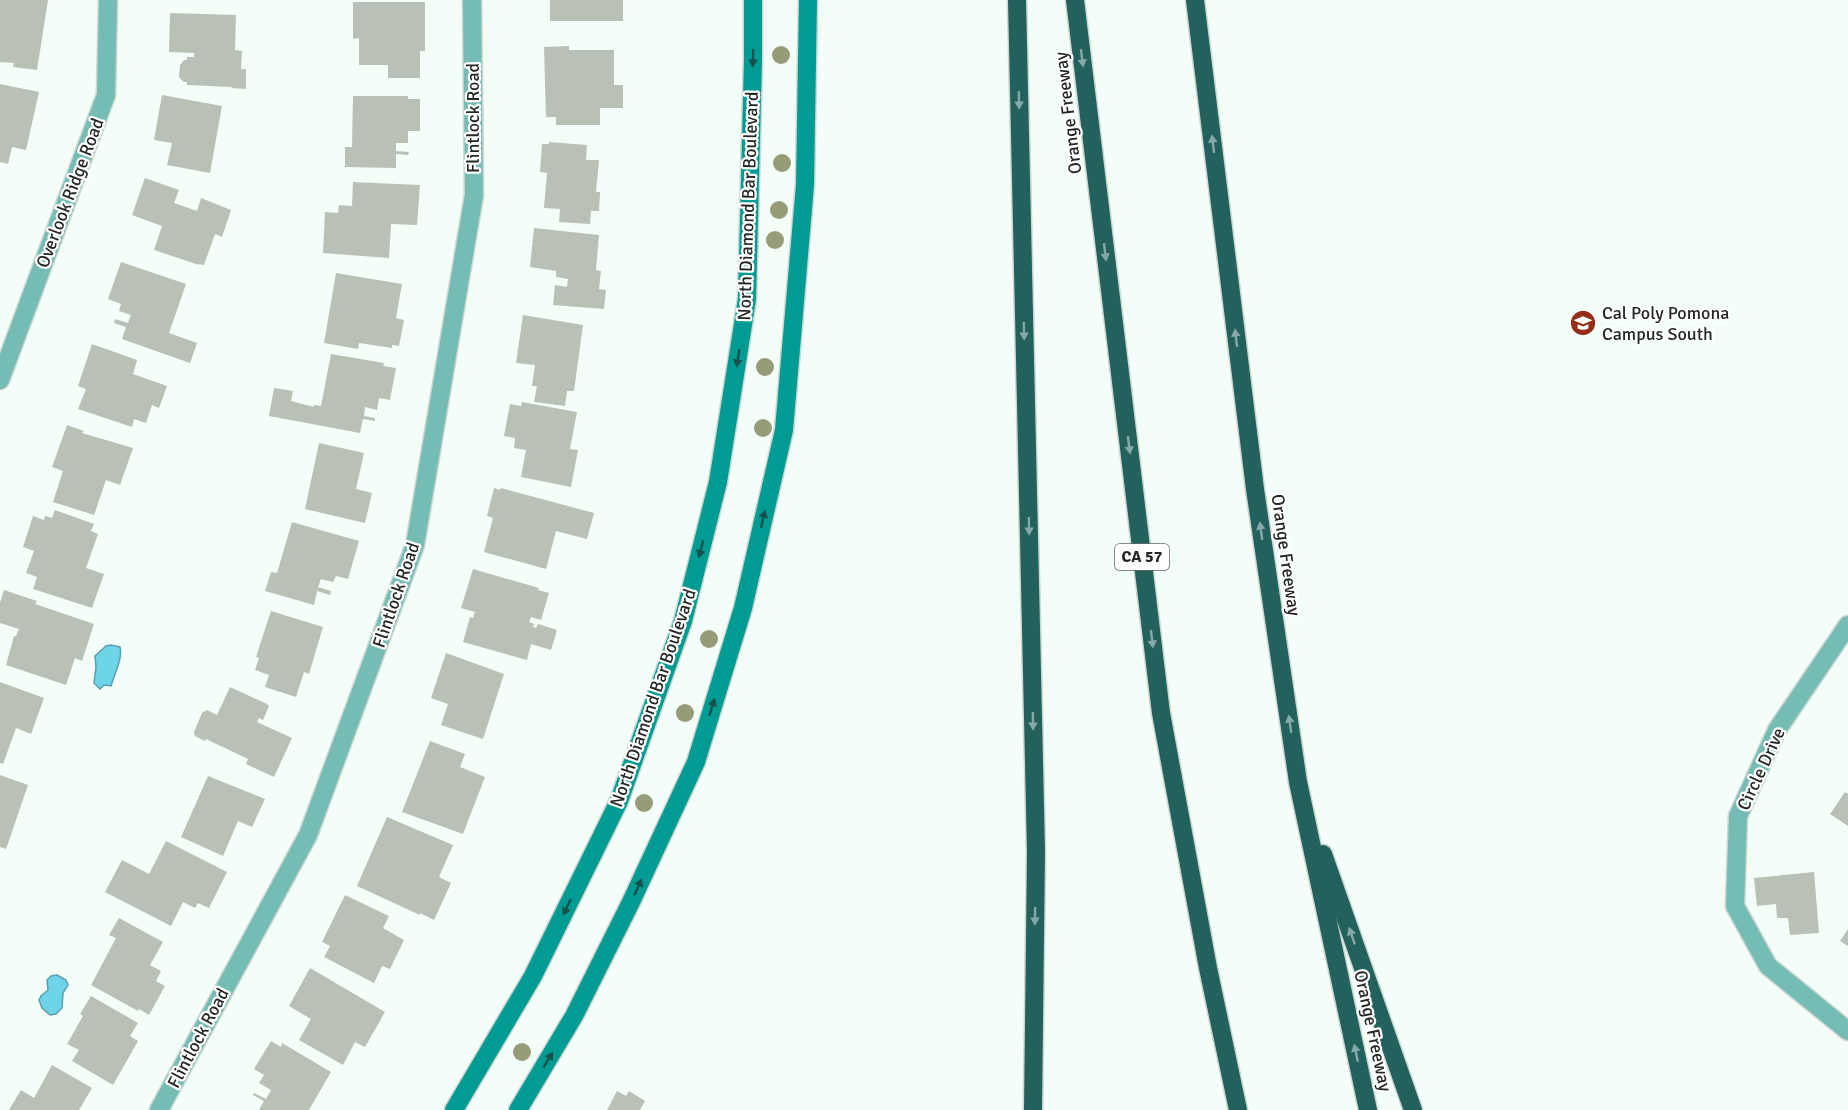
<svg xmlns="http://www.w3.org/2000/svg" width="1848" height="1110" font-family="Signika,sans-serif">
<rect width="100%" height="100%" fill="#f2fef7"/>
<!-- water -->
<g fill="#6ed4ea" stroke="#58a0af" stroke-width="1.5">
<path d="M111,645l9,2c3,11 -6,28 -9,39l-7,-1 -4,4 -6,-6 2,-16 -1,-11 11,-10z"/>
<path d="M57,975l9,5 2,5 -5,8 -1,15 -6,6 -6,1 -8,-7 -3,-8 2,-4 7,-6 -1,-10 4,-4z"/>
</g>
<!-- building -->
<g fill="#b9c0b6">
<path d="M0,0h48l-11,70 -24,-3 1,-4 -14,-1z"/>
<rect x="550" y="0" width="73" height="21"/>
<path d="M353,2h72v49h-5v27h-32v-13h-29v-27l-6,1z"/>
<path d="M170,13l66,2 -1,35 7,1 -1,18h5v20l-15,-1 1,-1 -45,-2v-3h-3l-5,-5 1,-12 4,-5h3v-3h7v-4l-25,-1z"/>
<path d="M569,46v4h45v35h9v23h-23v17h-44v-8h-10l-2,-70z"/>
<path d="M0,84l39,8 -13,58 -14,-3 -4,17 -8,-2z"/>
<path d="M162,95l60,11 -12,67 -43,-8 5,-22 -18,-3z"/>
<path d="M353,96h55v3h12v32h-12v12h-12v8l13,1 -1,3 -12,-1v14l-51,-1v-20h7z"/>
<path d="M549,142l38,3 -1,15h13l-3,32h4l-1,19h-8l-1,13 -31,-2 1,-13 -16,-1 3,-35 -7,-1 2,-28h7z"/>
<path d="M145,178l34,12 -5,13 23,8 4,-13 30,12 -9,27 -7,-3 -11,31 -5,-1v1l-45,-15 8,-24 -30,-11z"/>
<path d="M353,182l67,3 -3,40 -26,-1 -2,34 -66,-5 2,-41 13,1 1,-8 13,1z"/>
<path d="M534,228l65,7 -3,35 5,1 -2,18 7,1 -2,19 -51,-4 2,-20 12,2 1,-8 -12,-2v-6l-26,-4z"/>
<path d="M121,262l65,22 -17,49 28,10 -7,20 -68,-24 4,-12 -12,-4 1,-4 13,4 3,-8 -12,-4 2,-7 -13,-5z"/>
<path d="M336,273l66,11 -6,34 8,2 -5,26 -7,-1v3l-33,-5 -1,6 -34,-6z"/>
<path d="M523,315l60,10 -9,66h-7l-2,15 -31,-4 3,-16h-5l3,-21 -19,-2z"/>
<path d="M92,344l45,16 -4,14 34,12 -8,22 -7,-3 -6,18 -12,-4 -2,8 -54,-18 8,-20 -8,-3z"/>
<path d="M331,354l53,9 -1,3 13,2 -6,32 -11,-2 -2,12 -12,-3 -1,9 11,2v3l-12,-2 -3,14 -91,-17 5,-28 19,3 -2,10 23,6v-2l7,1z"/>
<path d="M522,402l55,10 -7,37 8,1 -7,37 -50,-10 5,-27 -12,-2 1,-10 -11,-2 6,-32 11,2z"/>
<path d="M67,425l17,6 -2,2 51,15 -13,37 -14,-5 -12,35 -41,-13 10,-31 -11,-4z"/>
<path d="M319,443l45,10 -8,36 16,4 -7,30 -60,-14z"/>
<path d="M494,488l6,2 1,-2 93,25 -7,26 -31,-8 -10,38 -62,-17 9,-34 -6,-2z"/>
<path d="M55,510l39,14 -3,7 7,3 -12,34 18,6 -12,34 -59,-19 4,-12 -11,-4 8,-22 -11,-4 10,-31 11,4 1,-4 7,2z"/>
<path d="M292,522l67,19 -11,38 -12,-3 -3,6 -12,-3 -3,8 13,4 -1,4 -13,-4 -3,14 -49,-14 6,-19 6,1z"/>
<path d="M473,569l66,19 -1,2 11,3 -8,27 -10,-3 -2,5 5,2 -1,3 3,1 2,-4 19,6 -6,20 -20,-6 -4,16 -64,-18 7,-25 3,1 2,-6 -14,-4z"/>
<path d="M4,590l33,11 -2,3 59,20 -12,37 -7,-3 -9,27 -60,-20 8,-29h2l3,-7 -19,-6v-20z"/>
<path d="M271,611l52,16 -14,47 -5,-2 -8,25 -31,-10 4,-12 -14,-5 4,-12 -3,-1z"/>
<path d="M446,653l58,21 -21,65 -42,-14 7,-21 -17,-6z"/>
<path d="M0,682l44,16 -13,36 -15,-6 -13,36 -3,-1z"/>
<path d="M230,687l37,17 2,2 -6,14 -4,-2 -2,4 35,16 -18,39 -28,-13 2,-5 -42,-20 -1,2 -10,-5 -1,-4 8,-19 5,-3 10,5z"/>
<path d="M430,741l35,13 -5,13 25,10 -22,57 -61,-22z"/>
<path d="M0,775l28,10 -22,64 -6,-2z"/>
<path d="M208,776l57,23 -13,28 -14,-6 -15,35 -42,-19z"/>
<path d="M1845,792l3,2v32l-18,-12z"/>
<path d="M387,817l66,28 -14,32 12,6 -17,37 -14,-7v2l-63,-29z"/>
<path d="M166,841l61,31 -18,36 -11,-5 -3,5 -12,-6 -12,24 -66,-34 17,-32 27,14z"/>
<path d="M1814,872l5,61 -29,2 -2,-17h-11l-1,-14 -19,2 -3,-28z"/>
<path d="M345,895l44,21 -6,12 21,12 -14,29 -8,-3 -8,17 -50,-26 6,-11 -8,-4z"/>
<path d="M119,918l44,24 -13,23 11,6 -5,10 9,5 -16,29 -10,-6 -1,2 -47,-26 25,-47 -7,-3z"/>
<path d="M1848,929v17l-8,-5z"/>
<path d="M310,968l75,44 -20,35 -10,-5 -12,23 -44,-25 12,-21 -22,-13z"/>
<path d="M91,996l47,27 -8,13 8,5 -25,44 -41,-24 7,-11 -12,-6 16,-28 -3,-2z"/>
<path d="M271,1041l10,6 1,-4 49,29 -22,38h-50l5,-9 -11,-6 1,-2 12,6 5,-9 -12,-7 5,-8 -10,-6z"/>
<path d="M52,1065l40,23 -13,22h-70l12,-20 13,8z"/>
<path d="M617,1091l9,5 3,-5 16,10 -5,9h-33z"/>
</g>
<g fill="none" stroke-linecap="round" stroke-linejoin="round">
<!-- minor casing -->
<g stroke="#cdd7d1" stroke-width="21">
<g id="minor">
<path d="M0,380l106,-285 2,-95"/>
<path d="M1848,625l-71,105 -39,86 -3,90 33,60 80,65"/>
<path d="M159,1110l149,-275 107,-290 59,-350 -2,-195"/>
</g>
</g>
<!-- secondary casing -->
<g stroke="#cdd7d1" stroke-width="21">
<g id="secondary">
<path d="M454,1110l79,-134 86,-175 64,-180 35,-139 29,-183 6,-240v-59"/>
<path d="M518,1110l56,-94 57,-114 65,-140 47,-154 41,-178 21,-245 3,-185"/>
</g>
</g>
<!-- motorway casing -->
<g stroke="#cdd7d1" stroke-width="21">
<g id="motorway">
<path d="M1017,0l19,852 -3,258"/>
<path d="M1075,0l86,713 47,255 30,142"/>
<path d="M1195,0l60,489 43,293 70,328"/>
<path d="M1323,854l90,256"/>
</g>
</g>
<!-- minor -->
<use href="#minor" stroke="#75bcb5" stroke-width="18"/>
<!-- secondary -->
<use href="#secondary" stroke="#009c94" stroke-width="18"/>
<!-- motorway -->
<use href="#motorway" stroke="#23615d" stroke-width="18"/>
</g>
<!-- trees -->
<g fill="#969c78">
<circle cx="781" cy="55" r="9"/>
<circle cx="782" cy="163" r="9"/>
<circle cx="779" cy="210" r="9"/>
<circle cx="775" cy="240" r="9"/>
<circle cx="765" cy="367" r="9"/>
<circle cx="763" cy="428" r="9"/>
<circle cx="709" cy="639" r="9"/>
<circle cx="685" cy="713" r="9"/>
<circle cx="644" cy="803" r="9"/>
<circle cx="522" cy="1052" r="9"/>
</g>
<!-- one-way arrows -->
<defs><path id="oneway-solid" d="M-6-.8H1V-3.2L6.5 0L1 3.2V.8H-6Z" transform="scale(1.5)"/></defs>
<g fill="#17514c">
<use href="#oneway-solid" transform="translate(753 58) rotate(91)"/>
<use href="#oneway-solid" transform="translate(738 358) rotate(99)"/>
<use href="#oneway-solid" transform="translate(763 519) rotate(-77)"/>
<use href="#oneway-solid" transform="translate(701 549) rotate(104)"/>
<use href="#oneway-solid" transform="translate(712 707) rotate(-73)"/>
<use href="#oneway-solid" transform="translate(638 887) rotate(-65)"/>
<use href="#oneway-solid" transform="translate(567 907) rotate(116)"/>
<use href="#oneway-solid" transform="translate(548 1060) rotate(-59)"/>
</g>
<g fill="#86a8a6">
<use href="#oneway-solid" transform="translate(1082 58) rotate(83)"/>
<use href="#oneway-solid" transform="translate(1019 100) rotate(89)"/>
<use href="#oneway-solid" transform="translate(1213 144) rotate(-97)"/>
<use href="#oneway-solid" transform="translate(1105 252) rotate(83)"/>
<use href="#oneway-solid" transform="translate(1024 331) rotate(89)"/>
<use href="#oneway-solid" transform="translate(1236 338) rotate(-97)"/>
<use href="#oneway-solid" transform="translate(1129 445) rotate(83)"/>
<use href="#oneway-solid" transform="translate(1029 526) rotate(89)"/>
<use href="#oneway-solid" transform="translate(1261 531) rotate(-98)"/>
<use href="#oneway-solid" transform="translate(1152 639) rotate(83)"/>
<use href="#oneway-solid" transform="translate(1033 721) rotate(89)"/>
<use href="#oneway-solid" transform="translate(1290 724) rotate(-98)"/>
<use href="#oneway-solid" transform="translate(1035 916) rotate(91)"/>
<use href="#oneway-solid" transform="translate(1352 936) rotate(-109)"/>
<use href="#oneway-solid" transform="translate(1356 1053) rotate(-102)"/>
</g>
<!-- icons -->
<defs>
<g id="university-disc" transform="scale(1.35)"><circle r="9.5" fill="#962d19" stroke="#fff"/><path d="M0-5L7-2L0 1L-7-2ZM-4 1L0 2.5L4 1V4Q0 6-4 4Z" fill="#fff"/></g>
</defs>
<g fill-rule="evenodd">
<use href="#university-disc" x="1583" y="323"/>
</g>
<g text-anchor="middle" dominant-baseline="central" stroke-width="4.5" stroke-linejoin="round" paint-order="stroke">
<!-- shield labels -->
<rect fill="#fff" stroke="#656866" stroke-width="1.5" x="1115" y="544" width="54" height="26" rx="4.5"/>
<g font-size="16" font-weight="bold" fill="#232825">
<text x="1142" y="557">CA 57</text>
</g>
<!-- street labels -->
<g font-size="18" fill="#232825" stroke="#fff">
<text transform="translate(1068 113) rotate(-97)">Orange Freeway</text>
<text transform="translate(473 118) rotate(-90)">Flintlock Road</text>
<text transform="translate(70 193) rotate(-69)">Overlook Ridge Road</text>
<text transform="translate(748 206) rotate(-88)">North Diamond Bar Boulevard</text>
<text transform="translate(1286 555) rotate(82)">Orange Freeway</text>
<text transform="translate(396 595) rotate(-71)">Flintlock Road</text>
<text transform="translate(653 698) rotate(-71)">North Diamond Bar Boulevard</text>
<text transform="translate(1761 769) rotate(-65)">Circle Drive</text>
<text transform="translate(1373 1031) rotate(78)">Orange Freeway</text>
<text transform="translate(198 1038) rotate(-62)">Flintlock Road</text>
</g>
<!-- poi labels -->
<g font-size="18" fill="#232825" stroke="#fff" text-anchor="start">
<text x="1602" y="313">Cal Poly Pomona<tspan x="1602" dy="21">Campus South</tspan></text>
</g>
</g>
</svg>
